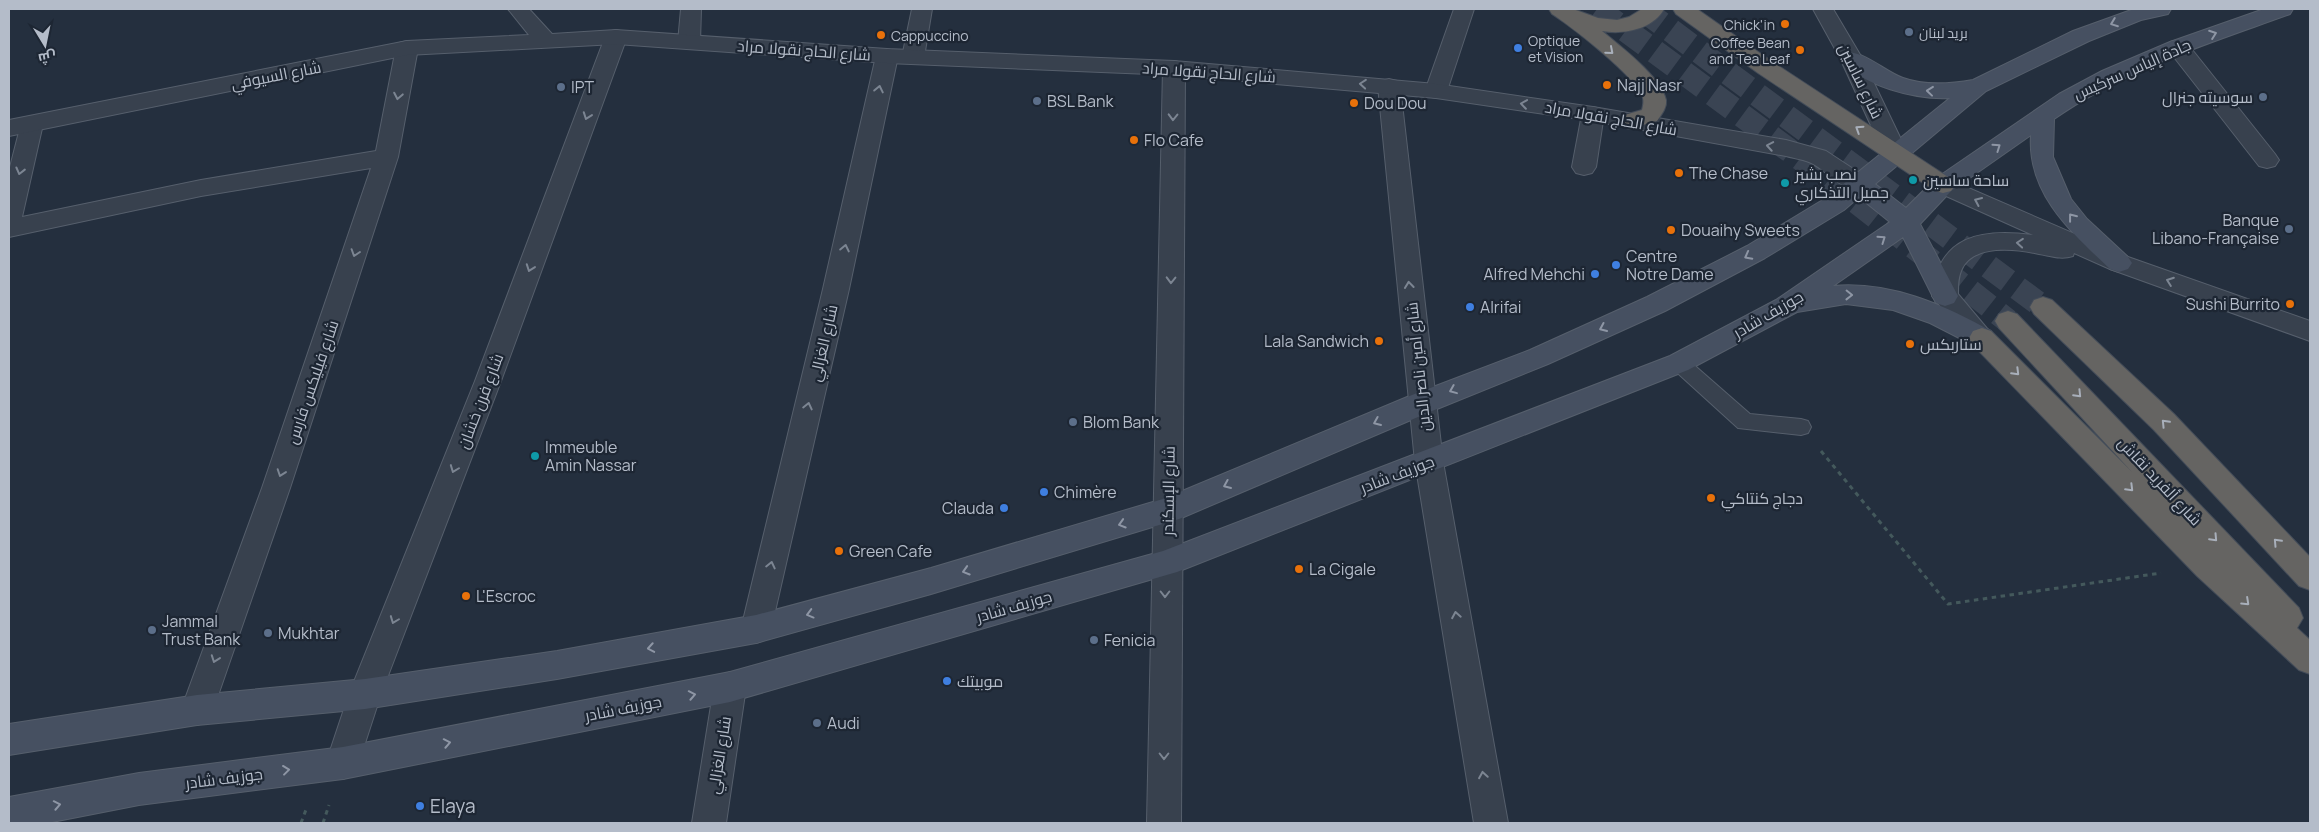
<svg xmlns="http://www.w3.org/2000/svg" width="2319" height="832" font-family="Manrope,Cairo,sans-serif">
<rect width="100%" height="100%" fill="#242f3e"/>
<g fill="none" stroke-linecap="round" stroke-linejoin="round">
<!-- trunk-tunnel -->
<g stroke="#3a4453" stroke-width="24" stroke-dasharray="24 12" stroke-linecap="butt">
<path d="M1597,9l215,158 196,154"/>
<path d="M1642,9l401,298"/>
</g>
<!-- service casing -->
<g stroke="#565f6c" stroke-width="2">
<path id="service" d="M1679,355l7,3 64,56 51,5 7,2 3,6 -3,6 -7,2 -63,-7 -66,-60 -3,-5 3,-5z"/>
</g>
<!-- pedestrian casing -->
<g stroke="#565f6c" stroke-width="2">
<g id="pedestrian">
<path d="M2178,40l8,2 89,112 4,6 -4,6 -8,2 -8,-2 -89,-114 -3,-5 3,-5z"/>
<path d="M1593,107l8,2 3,5 -8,53 -4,6 -8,2 -8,-2 -4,-6 10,-53 3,-5z"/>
</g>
</g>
<!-- minor casing -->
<g stroke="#565f6c" stroke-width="2">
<g id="minor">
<path d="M681,9h20l-1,33 -3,5 -8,2 -8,-2 -3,-5z"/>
<path d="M912,9h20l-8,48 -3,5 -8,2 -8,-2 -3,-5z"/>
<path d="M1454,9h20l-27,82 -3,5 -8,2 -8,-2 -3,-5z"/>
<path d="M616,30l8,2 3,5 -126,344 -120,313 -26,80 -12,5 -12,-5 -5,-11 23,-69 126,-313 130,-344 3,-5z"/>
<path d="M407,41l8,2 3,5 -20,109 -108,331 -77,222 -5,11 -11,4 -11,-4 -5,-11 81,-222 109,-320 -170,28 -192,41v-66l12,-47 3,-5 8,-3 8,3 3,5 -21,93 179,-37 175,-29 20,-103 3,-5z"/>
<path d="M887,49l8,2 3,5 -49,233 -78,340 -4,10 -11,4 -11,-4 -4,-10 82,-340 53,-233 3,-5z"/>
<path d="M1174,61l8,2 3,5 -4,755h-34l16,-755 3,-5z"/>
<path d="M1389,79l8,2 3,5 43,376 65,361h-34l-59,-361 -37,-376 3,-5z"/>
<path d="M730,672l11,5 5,10 -20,136h-34l22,-136 5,-10z"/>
</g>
</g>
<!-- tertiary casing -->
<g stroke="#565f6c" stroke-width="2">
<g id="tertiary">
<path d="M508,9h21l23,25 64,-4 271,19 287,12 262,23 157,23 193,33 40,11 41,27 4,6 -4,6c-22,6 -39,-20 -58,-28 -8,-3 -16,-4 -23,-6l-193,-35 -157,-23 -262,-23 -287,-12 -271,-19 -209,11 -398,81v-16l398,-79 122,-6z"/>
<path d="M1813,9h20l29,49 46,96 -4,6 -8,2 -8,-2 -4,-6 -44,-96z"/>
<path d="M1943,177l185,80 182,64v20l-200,-72 -36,-16 -1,3c-12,4 -22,0 -34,-2 -22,-5 -67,-11 -78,17 -3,7 -3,15 -3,23l37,44 -4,7 -9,3 -9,-3 -41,-49c6,-60 48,-68 101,-61l-98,-44 -4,-6 4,-6z"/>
</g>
</g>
<!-- secondary casing -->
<g stroke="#565f6c" stroke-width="2">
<path id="secondary" d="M2134,9h37l-3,5 -27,6 -52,21 -103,50 -111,93 31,24 29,-29 124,-85 43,-23 68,-29 94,-33h29l-3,5c-80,29 -165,55 -236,105l-1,38 18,42 16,20 41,38 4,6 -4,6 -9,3 -9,-3c-39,-37 -83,-75 -79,-134l-80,56 -31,33 38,72 -4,7 -9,3 -9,-3 -33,-66 -70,49c56,-5 110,18 158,45l4,7 -4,7 -9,3 -9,-3 -43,-22 -37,-13 -47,-6 -49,8 -109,58 -511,202 -447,130 -387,77 -204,26 -92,18h-38v-26l130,-24 204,-26 387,-75 433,-121 507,-195 106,-56 114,-78 -31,-25 -15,13 -79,48 -100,53 -117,53 -116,47 -253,108 -248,75 -175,49 -199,36 -192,30 -168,16 -188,30v-31l188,-29 168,-16 192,-28 199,-36 175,-47 232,-69 249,-104 118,-45 117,-53 100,-51 79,-48 124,-100c-32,2 -91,-12 -110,-40l3,-5c18,-5 42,19 60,25 22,8 47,6 70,2l100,-49z"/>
</g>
<!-- trunk casing -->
<g stroke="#434c59" stroke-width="2">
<g id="trunk">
<path d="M1549,9h24l25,9 19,2 12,-3 13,-8h22c-11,20 -40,26 -62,22 18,15 59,46 64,69 1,8 -5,15 -9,21l-28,8 -8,-3 -3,-5 3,-5 21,-6c1,-4 2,-8 1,-12 -6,-21 -71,-71 -91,-84z"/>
<path d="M1673,9h24l77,54 177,116 4,6 -4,6 -8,2 -8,-2 -177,-118 -82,-59z"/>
<path d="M2043,297l9,3 122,114 136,143v33l-11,-4 -145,-156 -120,-116 -4,-7 4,-7z"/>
<path d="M2008,311l9,3 282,294 4,10 -6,10 13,12v34l-11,-4 -102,-94 -224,-231 -4,-7 4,-7 9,-3 9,3 141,141 -133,-144 -4,-7 4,-7z"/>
</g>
</g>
<!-- path -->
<g stroke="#44595c" stroke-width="3" stroke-dasharray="4.5 4.5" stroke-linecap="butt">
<path d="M1821,451l127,153 213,-31"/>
<path d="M301,823l6,-16"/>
<path d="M323,823l6,-18"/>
</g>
<!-- service -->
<use href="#service" fill="#38414e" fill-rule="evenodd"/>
<!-- pedestrian -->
<use href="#pedestrian" fill="#38414e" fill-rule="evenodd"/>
<!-- minor -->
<use href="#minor" fill="#38414e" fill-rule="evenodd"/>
<!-- tertiary -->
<use href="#tertiary" fill="#38414e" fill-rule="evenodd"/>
<!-- secondary -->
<use href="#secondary" fill="#465061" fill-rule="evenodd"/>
<!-- trunk -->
<use href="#trunk" fill="#656462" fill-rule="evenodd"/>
</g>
<!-- one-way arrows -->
<defs><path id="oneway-chevron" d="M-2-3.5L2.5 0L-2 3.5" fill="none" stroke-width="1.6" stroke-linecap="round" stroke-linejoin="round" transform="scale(1.25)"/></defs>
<g stroke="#8e96a5">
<use href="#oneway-chevron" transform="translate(2114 23) rotate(159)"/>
<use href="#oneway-chevron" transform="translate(2213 34) rotate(-20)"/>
<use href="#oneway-chevron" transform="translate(1930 91) rotate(-174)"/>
<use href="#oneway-chevron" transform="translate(1997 147) rotate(-35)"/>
<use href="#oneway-chevron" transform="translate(2072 217) rotate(-128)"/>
<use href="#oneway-chevron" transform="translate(1882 239) rotate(-35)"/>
<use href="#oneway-chevron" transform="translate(1748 256) rotate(152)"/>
<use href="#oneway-chevron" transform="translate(1849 295) rotate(1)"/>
<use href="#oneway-chevron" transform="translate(1603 328) rotate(156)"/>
<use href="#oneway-chevron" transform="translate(1453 390) rotate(158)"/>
<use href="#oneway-chevron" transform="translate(1377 422) rotate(157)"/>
<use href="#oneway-chevron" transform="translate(1227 485) rotate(157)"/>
<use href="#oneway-chevron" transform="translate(1122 524) rotate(163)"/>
<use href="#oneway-chevron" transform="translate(966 571) rotate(163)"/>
<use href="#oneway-chevron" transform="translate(810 614) rotate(165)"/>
<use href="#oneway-chevron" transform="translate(651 648) rotate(170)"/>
<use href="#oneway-chevron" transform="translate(692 695) rotate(-11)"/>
<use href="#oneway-chevron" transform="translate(447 743) rotate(-11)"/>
<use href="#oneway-chevron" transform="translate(286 770) rotate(-7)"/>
<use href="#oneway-chevron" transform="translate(57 805) rotate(-11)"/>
</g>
<g stroke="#a8afba">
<use href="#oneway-chevron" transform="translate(1610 51) rotate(41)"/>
<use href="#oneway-chevron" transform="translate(1859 129) rotate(-147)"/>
<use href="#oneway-chevron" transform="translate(2016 372) rotate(45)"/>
<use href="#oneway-chevron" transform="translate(2078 394) rotate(46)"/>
<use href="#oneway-chevron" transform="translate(2165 423) rotate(-134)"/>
<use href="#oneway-chevron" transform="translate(2130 488) rotate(45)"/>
<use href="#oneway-chevron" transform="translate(2214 538) rotate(47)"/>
<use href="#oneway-chevron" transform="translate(2277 542) rotate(-133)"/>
<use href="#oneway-chevron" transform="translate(2246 602) rotate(43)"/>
</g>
<g stroke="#7c8592">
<use href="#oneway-chevron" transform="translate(1363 84) rotate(-175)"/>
<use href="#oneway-chevron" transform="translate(879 89) rotate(-78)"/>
<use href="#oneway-chevron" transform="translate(398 96) rotate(101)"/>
<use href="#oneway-chevron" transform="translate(1524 104) rotate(-172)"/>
<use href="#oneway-chevron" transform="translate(587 116) rotate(110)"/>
<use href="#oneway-chevron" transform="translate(1173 117) rotate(91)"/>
<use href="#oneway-chevron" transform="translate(1770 146) rotate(-170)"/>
<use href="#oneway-chevron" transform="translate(20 171) rotate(104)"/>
<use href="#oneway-chevron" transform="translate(1978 201) rotate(-156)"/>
<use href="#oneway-chevron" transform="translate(2020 243) rotate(-175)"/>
<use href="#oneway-chevron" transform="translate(845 248) rotate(-78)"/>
<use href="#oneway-chevron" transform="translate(355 253) rotate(108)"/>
<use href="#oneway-chevron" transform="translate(530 268) rotate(110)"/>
<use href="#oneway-chevron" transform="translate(1171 280) rotate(91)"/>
<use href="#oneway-chevron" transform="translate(2170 281) rotate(-160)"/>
<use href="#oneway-chevron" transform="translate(1409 285) rotate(-96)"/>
<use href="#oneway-chevron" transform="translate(808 406) rotate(-77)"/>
<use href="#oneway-chevron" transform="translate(454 469) rotate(111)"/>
<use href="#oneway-chevron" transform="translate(281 473) rotate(109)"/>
<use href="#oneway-chevron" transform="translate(771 565) rotate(-77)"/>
<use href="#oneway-chevron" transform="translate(1165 594) rotate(90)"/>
<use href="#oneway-chevron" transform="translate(1456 615) rotate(-100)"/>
<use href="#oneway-chevron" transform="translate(394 620) rotate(111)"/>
<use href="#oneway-chevron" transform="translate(215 659) rotate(110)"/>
<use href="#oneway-chevron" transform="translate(1164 756) rotate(90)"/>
<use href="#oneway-chevron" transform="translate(1483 775) rotate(-99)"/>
</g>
<!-- markers -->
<g fill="#e8710a" stroke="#1d2633" stroke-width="2">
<circle cx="1785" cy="24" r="5"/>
<circle cx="881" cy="35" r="5"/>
<circle cx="1800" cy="50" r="5"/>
<circle cx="1607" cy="85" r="5"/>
<circle cx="1354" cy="103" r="5"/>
<circle cx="1134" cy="140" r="5"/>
<circle cx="1679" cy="173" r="5"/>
<circle cx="1671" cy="230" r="5"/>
<circle cx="2290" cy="304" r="5"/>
<circle cx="1379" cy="341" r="5"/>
<circle cx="1910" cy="344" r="5"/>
<circle cx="1711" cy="498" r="5"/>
<circle cx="839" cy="551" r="5"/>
<circle cx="1299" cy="569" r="5"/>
<circle cx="466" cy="596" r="5"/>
</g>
<g fill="#5c6f8a" stroke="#1d2633" stroke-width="2">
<circle cx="1909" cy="32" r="5"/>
<circle cx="561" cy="87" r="5"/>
<circle cx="2263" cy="97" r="5"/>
<circle cx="1037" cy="101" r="5"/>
<circle cx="2289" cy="229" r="5"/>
<circle cx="1073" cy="422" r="5"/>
<circle cx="152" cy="630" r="5"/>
<circle cx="268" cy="633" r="5"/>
<circle cx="1094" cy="640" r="5"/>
<circle cx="817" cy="723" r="5"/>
</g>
<g fill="#3f7fe0" stroke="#1d2633" stroke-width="2">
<circle cx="1518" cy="48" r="5"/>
<circle cx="1616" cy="265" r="5"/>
<circle cx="1595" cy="274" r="5"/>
<circle cx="1470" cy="307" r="5"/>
<circle cx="1044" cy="492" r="5"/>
<circle cx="1004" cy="508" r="5"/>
<circle cx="947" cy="681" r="5"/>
<circle cx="420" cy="806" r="5"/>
</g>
<g fill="#0f9aa8" stroke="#1d2633" stroke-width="2">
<circle cx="1913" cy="180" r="5"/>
<circle cx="1785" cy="183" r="5"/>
<circle cx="535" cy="456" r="5"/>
</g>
<g text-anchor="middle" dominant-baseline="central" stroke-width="4.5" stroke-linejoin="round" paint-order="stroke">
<!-- far-poi labels -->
<g font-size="14" fill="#b4bcc9" stroke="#1d2633" text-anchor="start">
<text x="1775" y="24" text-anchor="end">Chick'in</text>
<text x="1919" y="32">بريد لبنان</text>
<text x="891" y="35">Cappuccino</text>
<text x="1528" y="40">Optique<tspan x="1528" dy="16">et Vision</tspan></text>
<text x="1790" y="42" text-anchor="end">Coffee Bean<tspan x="1790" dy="16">and Tea Leaf</tspan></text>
</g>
<!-- street labels -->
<g font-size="16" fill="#b4bcc9" stroke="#1d2633">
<text transform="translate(804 50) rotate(4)">شارع الحاج نقولا مراد</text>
<text transform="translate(2132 69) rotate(-24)">جادة إلياس سركيس</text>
<text transform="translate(1209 72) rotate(4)">شارع الحاج نقولا مراد</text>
<text transform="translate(276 75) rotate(-11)">شارع السيوفي</text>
<text transform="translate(1861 81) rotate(64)">شارع ساسين</text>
<text transform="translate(1611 118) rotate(10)">شارع الحاج نقولا مراد</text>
<text transform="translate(1768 314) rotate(-30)">جوزيف شادر</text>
<text transform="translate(823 343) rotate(-77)">شارع الغزالي</text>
<text transform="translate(1418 367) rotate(-96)">شارع أمين ناصر الدين</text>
<text transform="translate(312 382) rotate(-71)">شارع فيليكس فارس</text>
<text transform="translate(480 401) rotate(-69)">شارع فرن خشان</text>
<text transform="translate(1397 474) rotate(-21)">جوزيف شادر</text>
<text transform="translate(2160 481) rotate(47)">شارع ألفريد نقاش</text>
<text transform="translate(1168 491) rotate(-89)">شارع الإسكندر</text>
<text transform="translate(1014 606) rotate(-16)">جوزيف شادر</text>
<text transform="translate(623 708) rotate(-11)">جوزيف شادر</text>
<text transform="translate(719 755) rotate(-81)">شارع الغزالي</text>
<text transform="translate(224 778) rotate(-7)">جوزيف شادر</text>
</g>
<!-- poi labels -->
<g font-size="16" fill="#b4bcc9" stroke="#1d2633" text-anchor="start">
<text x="1617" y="85">Najj Nasr</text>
<text x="571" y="87">IPT</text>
<text x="2253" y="97" text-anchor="end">سوسيته جنرال</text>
<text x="1047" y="101">BSL Bank</text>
<text x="1364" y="103">Dou Dou</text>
<text x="1144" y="140">Flo Cafe</text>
<text x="1689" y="173">The Chase</text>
<text x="1795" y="174">نصب بشير<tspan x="1795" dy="18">جميل التذكاري</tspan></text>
<text x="1923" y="180">ساحة ساسين</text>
<text x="2279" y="220" text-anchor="end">Banque<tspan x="2279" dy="18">Libano-Française</tspan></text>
<text x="1681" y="230">Douaihy Sweets</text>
<text x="1626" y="256">Centre<tspan x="1626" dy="18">Notre Dame</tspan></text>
<text x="1585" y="274" text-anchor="end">Alfred Mehchi</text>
<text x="2280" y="304" text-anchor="end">Sushi Burrito</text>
<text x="1480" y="307">Alrifai</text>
<text x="1369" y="341" text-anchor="end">Lala Sandwich</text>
<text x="1920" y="344">ستاربكس</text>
<text x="1083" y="422">Blom Bank</text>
<text x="545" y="447">Immeuble<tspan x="545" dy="18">Amin Nassar</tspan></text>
<text x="1054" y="492">Chimère</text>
<text x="1721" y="498">دجاج كنتاكي</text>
<text x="994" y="508" text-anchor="end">Clauda</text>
<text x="849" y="551">Green Cafe</text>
<text x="1309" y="569">La Cigale</text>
<text x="476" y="596">L'Escroc</text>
<text x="162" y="621">Jammal<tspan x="162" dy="18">Trust Bank</tspan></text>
<text x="278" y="633">Mukhtar</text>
<text x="1104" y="640">Fenicia</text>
<text x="957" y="681">موبيتك</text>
<text x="827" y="723">Audi</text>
</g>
<!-- near-poi labels -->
<g font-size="19" fill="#b4bcc9" stroke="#1d2633" text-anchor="start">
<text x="430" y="806">Elaya</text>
</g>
</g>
<!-- border -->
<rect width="2319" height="832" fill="none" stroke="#b4bcc9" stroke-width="20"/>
<!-- north arrow -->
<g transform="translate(45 45) rotate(170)" stroke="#1d2633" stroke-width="4" paint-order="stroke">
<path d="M0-4L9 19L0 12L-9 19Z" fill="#b4bcc9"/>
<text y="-8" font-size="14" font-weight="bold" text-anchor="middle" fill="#b4bcc9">ش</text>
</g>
</svg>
